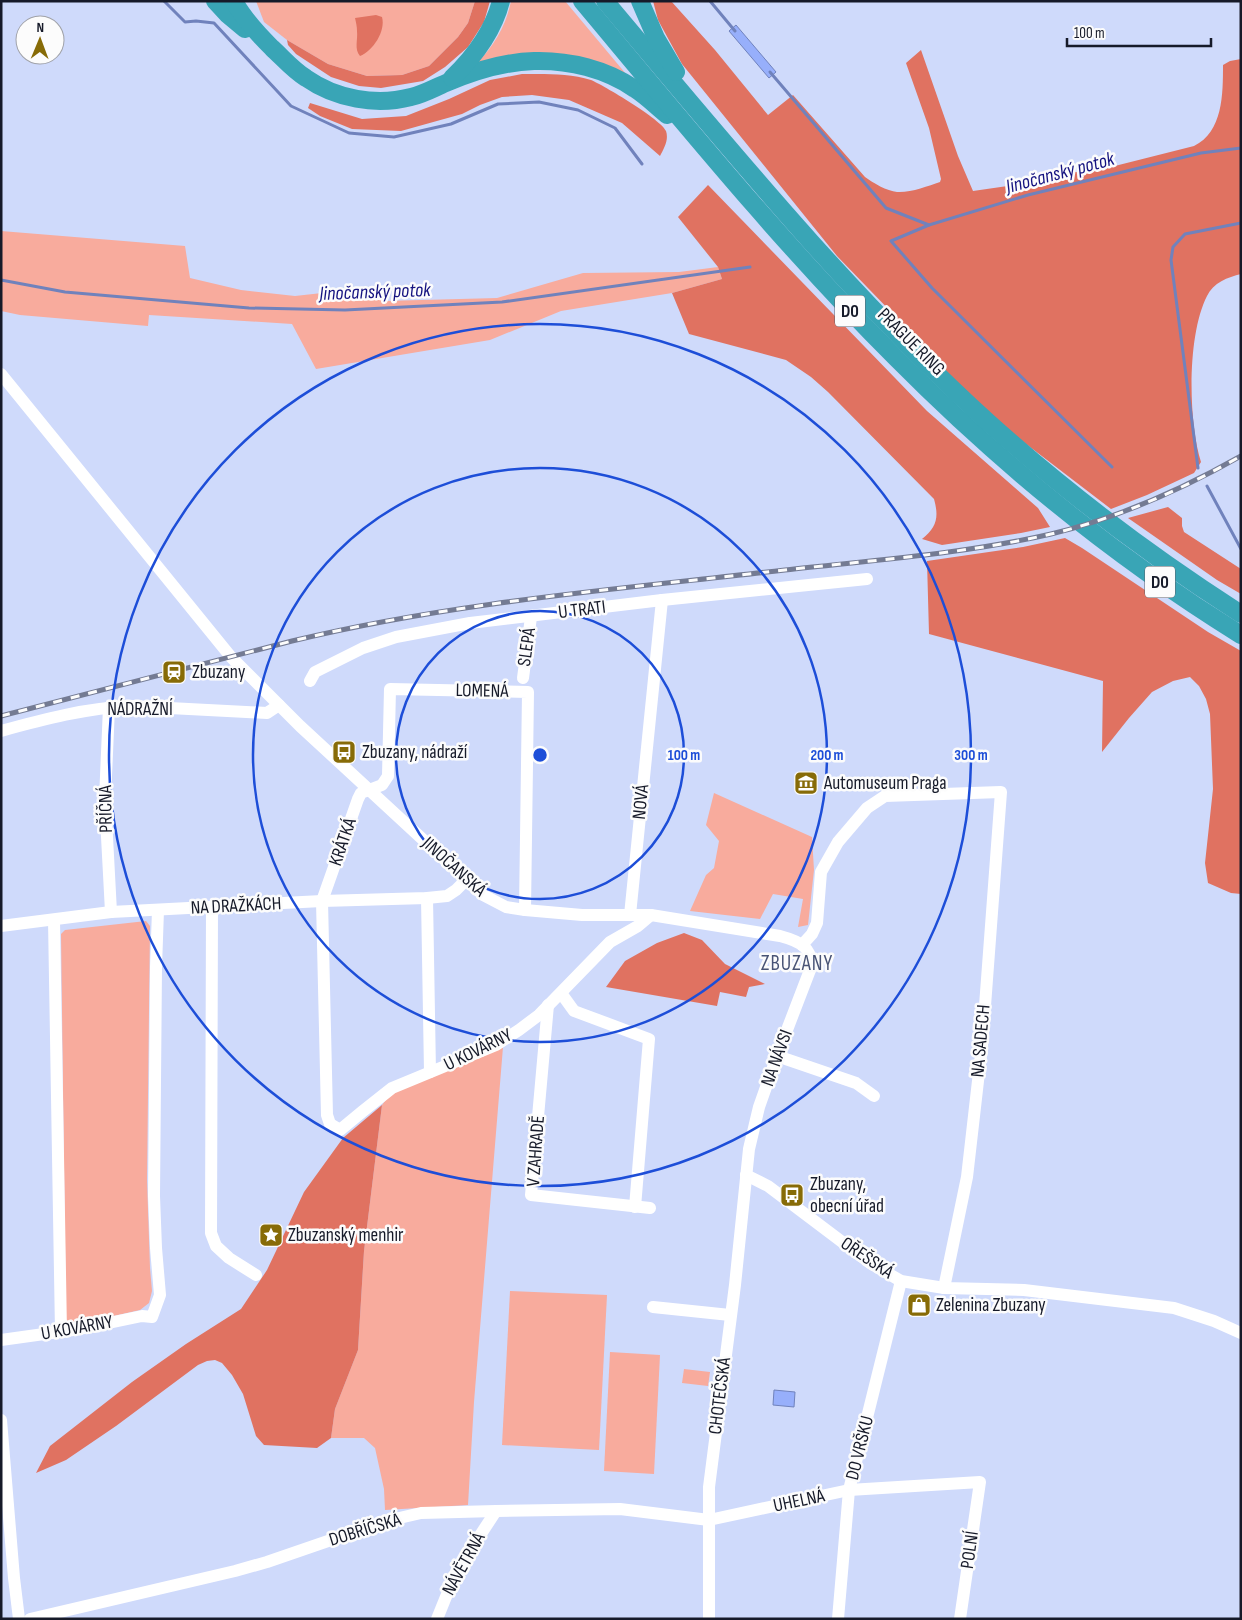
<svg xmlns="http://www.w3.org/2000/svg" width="1242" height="1620" font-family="'Sofia Sans Condensed',sans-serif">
<rect width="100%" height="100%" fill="#cfdafb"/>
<!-- green -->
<g fill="#f8ab9d">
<path d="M256,1h219l-7,22 -10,14 -29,29 -27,9 -35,1 -39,-12 -41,-24 -23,-18z"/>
<path d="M511,1h54l61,73 -149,-11c17,-17 29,-37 34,-62z"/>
<path d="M1,231l184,15 5,32 51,12 54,6 54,-6 35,11 113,-3 86,-25 96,-1 39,-5 4,12 -50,14 -111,18 -71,29 -174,29 -24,-45 -143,-9 -1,11 -128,-11 -19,-4z"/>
<path d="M714,793l98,44 2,33 -6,55 -10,2 5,-28 -30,-5 -13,25 -70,-8 16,-36 8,-7 5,-27 -13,-16z"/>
<path d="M146,921l4,5 -3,254 3,88 2,23 -3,12 -9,7 -66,15 -5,-1 -3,-5 -5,-385 4,-4z"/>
<path d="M503,1047l-29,355 -6,103 -83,5 -1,-21 -9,-41 -11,-10h-33l4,-29 23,-59 6,-99 18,-146 8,-11z"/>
<path d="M510,1291l97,4 -8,155 -97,-5z"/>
<path d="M610,1352l50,3 -6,119 -50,-3z"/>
<path d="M684,1369l26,3 -2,14 -26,-3z"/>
</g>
<!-- forest -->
<g fill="#e07261">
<path d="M475,1h15l-6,21 -16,25 -23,20 -22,14 -42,7 -22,-2 -28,-9 -35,-23 -8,-9 -1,-5 41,24 39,12 35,-1 27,-9 29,-29 10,-14z"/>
<path d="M653,1h18l44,49 53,65 25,-20 72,82c8,6 22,14 32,15 13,1 31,-6 43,-10l1,-3 -12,-51 -23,-65 15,-13 37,106 15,35 55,-8 40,-11h23l103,-26c29,-14 29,-52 29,-81l7,-4 11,-2v215c-13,3 -28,9 -34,22 -20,39 -19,125 -6,166l-7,11 -47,22 -36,14 -133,-102 -53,-60 -88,-91 -155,-192 -24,-44z"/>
<path d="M376,15l6,2c4,14 -9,34 -22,39 -6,-7 -2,-16 -3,-25 0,-4 -1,-9 -2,-13z"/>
<path d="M522,74c23,0 47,-1 69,6 12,5 71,40 75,51 3,9 -2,17 -6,25l-38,-33 -53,-23 -37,-5 -30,2 -22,8 -18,9 -61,17 -49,-2 -32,-13 -12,-8 2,-5 52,16 44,-3 43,-17 41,-19z"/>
<path d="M708,185l219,226 111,97 12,19 -29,6 -79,12 -20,-6c15,-12 17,-22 12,-40l-106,-107 -17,-15 -25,-17 -97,-26 -17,-41 50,-14 -4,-12 -40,-50z"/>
<path d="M1168,507l14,11v8l2,6 57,37v25l-24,-14 -89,-62z"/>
<path d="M1065,538l17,10 126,84 33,19v243l-10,-1 -23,-10 -3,-20 8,-74 -3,-75 -4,-15 -7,-13 -9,-9 -17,4 -21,11 -23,26 -27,34 1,-71 -174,-47 -2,-73 96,-14z"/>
<path d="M684,933l18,7 23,24 40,20 -16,3 -3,10 -26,-5 -3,14 -111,-19 19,-26 32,-18z"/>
<path d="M382,1105l-18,146 -6,99 -23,59 -4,29 -14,10 -53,-3 -8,-9 -13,-42 -11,-19 -10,-12 -7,-3 -8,1 -9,4 -82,61 -50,34 -30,13 14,-27 82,-64 54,-38 55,-35 26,-39 37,-78 39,-54z"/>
</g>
<!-- water -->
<g fill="#97affb" stroke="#7082bc">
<path d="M736,25l40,47 -7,6 -40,-47z"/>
<path d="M774,1390l21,2 -1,15 -21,-2z"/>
</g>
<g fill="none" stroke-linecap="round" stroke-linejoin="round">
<!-- stream -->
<g stroke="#7082bc" stroke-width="3">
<path d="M164,1l21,21 11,-1 18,2 77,83 58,27 45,4 57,-13 47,-20 41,-2 39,8 37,18 27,36"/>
<path d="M710,1l25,30"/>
<path d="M770,72l116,136 43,17"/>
<path d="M1,280l64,12 184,16 96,2 157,-8 248,-35"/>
<path d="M1112,467l-180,-179 -41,-47 38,-16 99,-30 173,-42 40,-5"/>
<path d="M1198,468l-27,-208 2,-13 12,-13 56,-11"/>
<path d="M1207,486l34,63"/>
</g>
<!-- minor -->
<g stroke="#fff" stroke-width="12">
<path d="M1,374l230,283 69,69 183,169 23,12 19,3 57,5h69l129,21c19,5 35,12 30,34l-33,86 -18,51 -10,42 -14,136 -26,202v132"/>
<path d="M523,678l8,-61"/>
<path d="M310,681l5,-9 48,-24 33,-11 74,-14 192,-23 205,-21"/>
<path d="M109,707l-4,92 6,113"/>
<path d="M1,731c43,-12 86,-23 130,-25l136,7 12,-8"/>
<path d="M427,898l3,174"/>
<path d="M212,907l-1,326 5,13 13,12 27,17"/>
<path d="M525,910l3,-218 -138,-3 -2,87 -6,9 -21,8 -3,6 -36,102 5,214 3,9 10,6 23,-19 29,-23 104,-43 23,-15 20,-15 71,-73 28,-16 13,-11"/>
<path d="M630,915l32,-315"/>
<path d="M54,920l7,412"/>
<path d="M1,926l110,-14 211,-11 105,-3 20,-2 9,-6 10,-10"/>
<path d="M802,945l10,-11 5,-11 4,-51 17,-30 29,-34 18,-12 116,-4 -19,254 -15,131 -23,111"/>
<path d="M561,993l13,18 75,28 -14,168"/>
<path d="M548,1005l-17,190 119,13"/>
<path d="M777,1056l79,27 18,13"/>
<path d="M746,1175l22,11 102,77 31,18 43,7 80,2 150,18 40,13 27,12"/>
<path d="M653,1307l77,8"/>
<path d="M1,1340l79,-11 62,-13 10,1 8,-22 -4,-47 -2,-52 2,-229 2,-57"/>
<path d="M1,1420l13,158 5,41"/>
<path d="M30,1619l205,-48 32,-9 119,-41 35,-8 75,-2 124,-2 89,11 140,-30 131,-8 -20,137"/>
<path d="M437,1619l19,-47 40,-61"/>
<path d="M838,1619l11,-129 52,-209"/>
</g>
<!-- highway -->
<g stroke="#39a5b6" stroke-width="18">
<path d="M215,1l12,13 18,15"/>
<path d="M234,1c9,17 25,34 38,47 11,10 21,22 34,30 30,21 70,28 105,19 13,-3 23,-9 35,-14 28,-12 58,-21 88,-22 35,-1 72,8 101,28 11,7 21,17 32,26"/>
<path d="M582,1c102,122 202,245 314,357 104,105 219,199 345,277"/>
<path d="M605,1c123,146 243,294 384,422 79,71 163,134 252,191"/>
<path d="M640,1l16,37 20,34"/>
<path d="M452,78c23,-22 41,-46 49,-77"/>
</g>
<!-- rail casing -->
<g stroke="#747b93" stroke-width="5">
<path id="rail" d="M1,716l291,-75c162,-39 328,-52 493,-71 89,-10 179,-16 266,-36 67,-16 130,-44 190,-78"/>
</g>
<!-- rail -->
<use href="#rail" stroke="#fcfcfc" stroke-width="3" stroke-dasharray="9" stroke-linecap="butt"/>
</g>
<!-- distance rings -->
<g fill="none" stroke="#1d4ed8" stroke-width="2.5">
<circle cx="540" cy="755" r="144"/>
<circle cx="540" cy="755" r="287"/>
<circle cx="540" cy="755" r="431"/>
</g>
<!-- icons -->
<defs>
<g id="station-square" transform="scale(1.25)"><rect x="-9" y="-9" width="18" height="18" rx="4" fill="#876b07" stroke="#fcfcfc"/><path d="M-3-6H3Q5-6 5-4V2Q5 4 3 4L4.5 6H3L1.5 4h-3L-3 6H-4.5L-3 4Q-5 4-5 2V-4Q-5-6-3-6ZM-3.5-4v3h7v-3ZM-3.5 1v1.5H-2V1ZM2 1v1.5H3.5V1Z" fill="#fff"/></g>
<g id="bus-square" transform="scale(1.25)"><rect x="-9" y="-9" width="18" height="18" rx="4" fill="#876b07" stroke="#fcfcfc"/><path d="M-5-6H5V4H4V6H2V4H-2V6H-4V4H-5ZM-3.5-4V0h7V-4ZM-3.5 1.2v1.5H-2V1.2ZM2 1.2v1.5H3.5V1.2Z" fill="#fff"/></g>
<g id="museum-square" transform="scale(1.25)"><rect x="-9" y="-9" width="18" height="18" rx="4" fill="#876b07" stroke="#fcfcfc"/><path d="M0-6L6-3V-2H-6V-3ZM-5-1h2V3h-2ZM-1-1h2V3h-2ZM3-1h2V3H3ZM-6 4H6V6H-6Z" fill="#fff"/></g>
<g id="sight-square" transform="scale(1.25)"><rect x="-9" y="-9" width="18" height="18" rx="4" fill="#876b07" stroke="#fcfcfc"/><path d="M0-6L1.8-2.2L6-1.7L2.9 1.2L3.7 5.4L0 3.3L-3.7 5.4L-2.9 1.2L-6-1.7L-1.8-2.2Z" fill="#fff"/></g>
<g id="shop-square" transform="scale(1.25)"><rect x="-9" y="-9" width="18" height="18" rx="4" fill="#876b07" stroke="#fcfcfc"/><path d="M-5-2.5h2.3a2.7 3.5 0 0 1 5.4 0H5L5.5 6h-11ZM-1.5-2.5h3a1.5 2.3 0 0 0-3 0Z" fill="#fff"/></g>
</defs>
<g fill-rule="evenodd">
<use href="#station-square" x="174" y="672"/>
<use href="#bus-square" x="344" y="752"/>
<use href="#museum-square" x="806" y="783"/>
<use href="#bus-square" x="792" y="1195"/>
<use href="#sight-square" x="271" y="1235"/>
<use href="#shop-square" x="919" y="1305"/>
</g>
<g text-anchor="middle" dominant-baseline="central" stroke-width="5" stroke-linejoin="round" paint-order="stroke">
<!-- shield labels -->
<g fill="#fcfcfc" stroke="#5b5e68" stroke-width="1">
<rect x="835" y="295.5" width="30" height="31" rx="4"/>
<rect x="1145" y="566.5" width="30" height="31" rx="4"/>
</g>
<g font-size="18" font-weight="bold" fill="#161a29">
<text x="850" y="311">D0</text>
<text x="1160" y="582">D0</text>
</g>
<!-- street labels -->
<g font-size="19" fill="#161a29" stroke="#fcfcfc">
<text transform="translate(911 342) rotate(45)">PRAGUE RING</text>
<text transform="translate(582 610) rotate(-7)">U TRATI</text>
<text transform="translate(527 647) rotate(-82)">SLEPÁ</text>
<text transform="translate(482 691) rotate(1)">LOMENÁ</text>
<text x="140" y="709">NÁDRAŽNÍ</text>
<text transform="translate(641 802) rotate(-84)">NOVÁ</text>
<text transform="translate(106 809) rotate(-91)">PŘÍČNÁ</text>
<text transform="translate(343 842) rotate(-71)">KRÁTKÁ</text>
<text transform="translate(454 867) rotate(42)">JINOČANSKÁ</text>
<text transform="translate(236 906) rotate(-3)">NA DRAŽKÁCH</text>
<text transform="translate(981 1041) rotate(-85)">NA SADECH</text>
<text transform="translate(478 1050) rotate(-26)">U KOVÁRNY</text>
<text transform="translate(777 1058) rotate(-70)">NA NÁVSI</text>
<text transform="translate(536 1151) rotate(-86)">V ZAHRADĚ</text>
<text transform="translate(867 1258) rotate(34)">OŘEŠSKÁ</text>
<text transform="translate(77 1328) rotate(-10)">U KOVÁRNY</text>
<text transform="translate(720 1396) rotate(-83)">CHOTEČSKÁ</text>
<text transform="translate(860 1448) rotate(-76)">DO VRŠKU</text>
<text transform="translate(799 1501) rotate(-12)">UHELNÁ</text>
<text transform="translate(365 1530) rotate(-17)">DOBŘÍČSKÁ</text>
<text transform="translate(970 1550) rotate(-82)">POLNÍ</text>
<text transform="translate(464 1564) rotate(-61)">NÁVĚTRNÁ</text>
</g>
<!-- poi labels -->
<g font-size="19" fill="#161a29" stroke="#fcfcfc" text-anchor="start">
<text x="192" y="672">Zbuzany</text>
<text x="362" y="752">Zbuzany, nádraží</text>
<text x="824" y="783">Automuseum Praga</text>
<text x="810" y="1184">Zbuzany,<tspan x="810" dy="22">obecní úřad</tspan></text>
<text x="288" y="1235">Zbuzanský menhir</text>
<text x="936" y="1305">Zelenina Zbuzany</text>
</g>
<!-- water labels -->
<g font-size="20" font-style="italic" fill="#151380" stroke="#fcfcfc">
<text transform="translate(1060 173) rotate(-15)">Jinočanský potok</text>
<text transform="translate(375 292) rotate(-2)">Jinočanský potok</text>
</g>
<!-- quarter labels -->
<g font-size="21" letter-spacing="1" fill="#495476" stroke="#fcfcfc">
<text x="797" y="963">ZBUZANY</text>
</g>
</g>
<circle cx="540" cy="755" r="8" fill="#1d4ed8" stroke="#fcfcfc" stroke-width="2.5"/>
<g font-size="15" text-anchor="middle" font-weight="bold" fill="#1d4ed8" stroke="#fcfcfc" stroke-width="5" stroke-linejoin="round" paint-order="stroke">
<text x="684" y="760">100 m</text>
<text x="827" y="760">200 m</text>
<text x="971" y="760">300 m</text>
</g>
<!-- border -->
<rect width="1242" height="1620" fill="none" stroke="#161a29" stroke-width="5"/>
<!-- north arrow -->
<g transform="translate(40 40) rotate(1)"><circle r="24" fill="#fcfcfc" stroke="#a0a2a8"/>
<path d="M0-4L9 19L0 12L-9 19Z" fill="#876b07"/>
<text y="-8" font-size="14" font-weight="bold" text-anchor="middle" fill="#161a29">N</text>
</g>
<!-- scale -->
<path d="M1067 38v8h144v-8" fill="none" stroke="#161a29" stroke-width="2.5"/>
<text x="1074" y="38" font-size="15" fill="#161a29" stroke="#fcfcfc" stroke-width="4" paint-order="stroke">100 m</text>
</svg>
